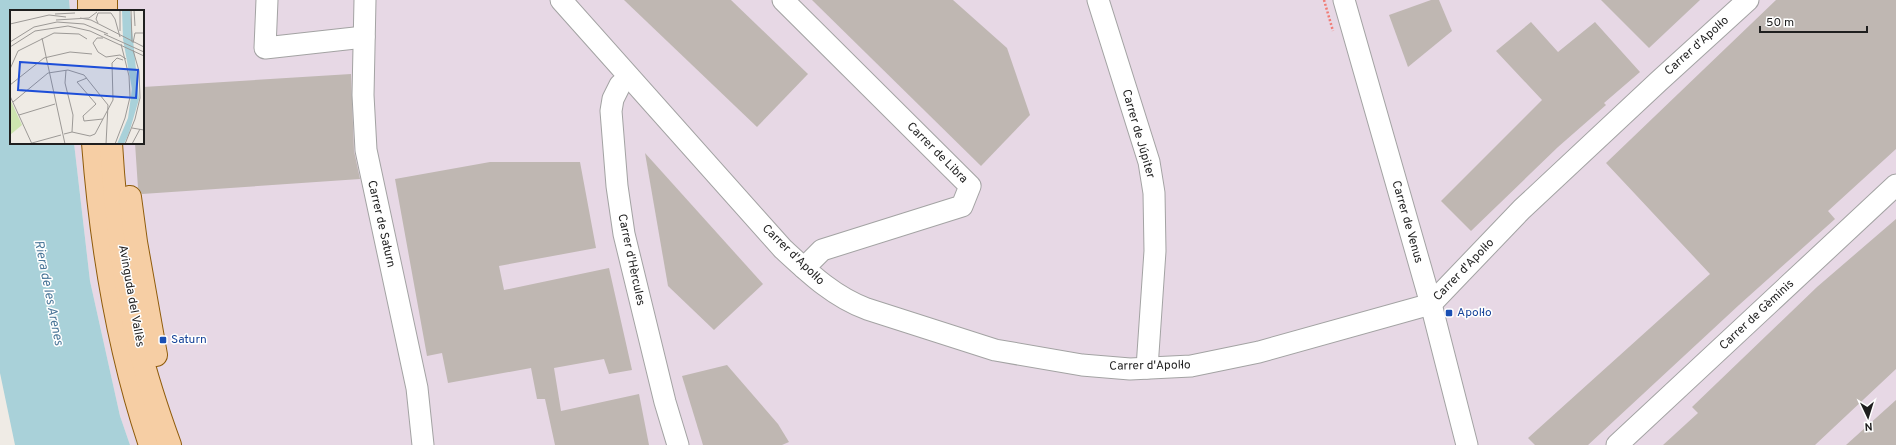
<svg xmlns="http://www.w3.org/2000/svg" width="1896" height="445" font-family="Overpass,sans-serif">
<rect width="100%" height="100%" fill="#efebe5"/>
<!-- industrial -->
<path fill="#e7d8e5" d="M69,0h1827v445h-1766l-10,-29 -30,-135 -16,-138h69v-132h-73z"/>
<!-- water -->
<path fill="#a9d1d9" d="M0,0h69l1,11h-59v132h63l16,138 30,135 10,29h-115l-15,-72z"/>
<!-- building -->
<g fill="#bfb7b2">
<path d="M624,0h107l77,74 -51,53z"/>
<path d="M812,0h141l54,48 23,67 -49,51z"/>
<path d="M1431,0h8l13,31 -44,36 -19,-52z"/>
<path d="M1601,0h99l-51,48z"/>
<path d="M1776,0h120v149l-68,62 7,8 -96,86 -151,140h-53l-7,-7 182,-164 -104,-111z"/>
<path d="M1531,22l27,30 37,-30 45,50 -36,31 2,2 -48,42 -87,84 -30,-30 101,-101 -46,-49z"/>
<path d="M351,74l3,77 6,28 -218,15 -4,-6 -3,-45h8v-56z"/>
<path d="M645,153l118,131 -49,46 -46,-44z"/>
<path d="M490,162h90l16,86 -97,18 5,24 105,-22 23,102 -23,4 -5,-15 -50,9 7,43 78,-17 10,51h-94l-10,-46h-8l-6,-31 -83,15 -6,-30 -15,3 -32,-177z"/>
<path d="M1896,219v150l-81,76h-152l35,-32 -6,-6 125,-120z"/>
<path d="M727,365l51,59 11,18 -7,3h-79l-21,-69z"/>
<path d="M1896,400v45h-50z"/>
</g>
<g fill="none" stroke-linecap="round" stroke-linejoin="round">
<!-- minor casing -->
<g stroke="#a3a3a3" stroke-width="23">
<g id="minor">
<path d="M267,0l-2,48 99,-11"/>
<path d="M365,0l-2,95 3,55 51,238 6,57"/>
<path d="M561,0l222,249c26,24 51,48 84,60l128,41 87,15 48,4 61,-3 68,-14 172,-48 91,-95 137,-128 89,-81"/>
<path d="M783,0l187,186 -8,20 -140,44 -18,18"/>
<path d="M1098,0l51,162 5,31 1,58 -8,117"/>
<path d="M1344,0l87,304 36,141"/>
<path d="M629,77l-9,8 -7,14 -2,12 6,75 7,48 41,168 13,43"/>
<path d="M1617,445l279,-260"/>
</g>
</g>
<!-- major casing -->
<g stroke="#8f5b0a" stroke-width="24">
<g id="major">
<path d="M89,0v11"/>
<path d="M106,0v11"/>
<path d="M93,143c8,103 24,204 57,302"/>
<path d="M111,143c4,68 12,137 28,203 8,33 19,66 31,99"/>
<path d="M130,197l6,45 20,113"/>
</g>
</g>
<!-- path -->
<path stroke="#f07b75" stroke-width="2.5" stroke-dasharray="2 2" stroke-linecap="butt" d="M1324,0l9,31"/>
<!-- minor -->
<use href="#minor" stroke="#fff" stroke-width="21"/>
<!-- major -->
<use href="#major" stroke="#f6cea4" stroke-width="22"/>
</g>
<!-- markers -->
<g fill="#1a4fb4" stroke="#fff" stroke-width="1.5">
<rect x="1445" y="309" width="8" height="8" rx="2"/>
<rect x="159" y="336" width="8" height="8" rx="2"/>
</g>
<g text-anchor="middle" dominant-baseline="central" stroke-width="3" stroke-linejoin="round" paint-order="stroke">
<!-- street labels -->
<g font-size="12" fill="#1f1f1f" stroke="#fff">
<text transform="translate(1697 46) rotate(-42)">Carrer d'Apol·lo</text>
<text transform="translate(1138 134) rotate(74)">Carrer de Júpiter</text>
<text transform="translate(937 153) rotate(45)">Carrer de Libra</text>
<text transform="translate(1407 222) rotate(74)">Carrer de Venus</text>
<text transform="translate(381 224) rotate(77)">Carrer de Saturn</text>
<text transform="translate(793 255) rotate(44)">Carrer d'Apol·lo</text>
<text transform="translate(631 260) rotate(78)">Carrer d'Hèrcules</text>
<text transform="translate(1464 270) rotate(-46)">Carrer d'Apol·lo</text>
<text transform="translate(131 296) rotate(80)">Avinguda del Vallès</text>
<text transform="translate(1757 315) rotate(-43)">Carrer de Gèminis</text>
<text transform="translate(1150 366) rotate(-1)">Carrer d'Apol·lo</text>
</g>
<!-- transit labels -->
<g font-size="12" fill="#164399" stroke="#fff" text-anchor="start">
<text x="1457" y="313">Apol·lo</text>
<text x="171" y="340">Saturn</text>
</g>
<!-- water labels -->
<g font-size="13" font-style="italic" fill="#4b7799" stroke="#fff">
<text transform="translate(48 293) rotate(79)">Riera de les Arenes</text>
</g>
</g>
<!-- overview -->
<g transform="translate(10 10)">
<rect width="134" height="134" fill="#efebe5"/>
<path d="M0,89l12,26 -12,10z" fill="#cde5af"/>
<path d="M112,0h8l9,89 -10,34 -5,11h-7l11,-26 4,-29 -9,-50z" fill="#a9d1d9"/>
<path fill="none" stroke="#9c9996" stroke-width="1" d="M110,0v21M121,0l1,32M124,0l1,16M45,4l20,-1M39,5l17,2M70,8l11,2 53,27M46,10l33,-2 8,-6M88,13l-2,-4 2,-6h13l4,6 5,18M0,14l39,-9M94,24l40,18M32,28l23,106M93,28h-6l-4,5 5,9 8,5 14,-2 6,4M0,32l24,-15 23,-5 27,2 24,10M123,33l2,-10h9M0,37l25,-16 33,-5 22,5 54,25M0,59l8,-18 36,-18 25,1 8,5M56,60l-1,13 8,32 -1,17M77,68l-10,4 19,22 -13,12 1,5 19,-2M0,75l34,-27 26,-6 22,2M0,86l22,48M3,92l35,-29 20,-3 16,5 24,30 -2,39M9,105l36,-11M122,118l12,2M54,124l8,-2 18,4 5,-2 18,-34 -1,-37 5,-5 6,2M22,133l29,-8M105,134l10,-26 5,-21 -1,-21 -8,-32M115,134l10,-25 5,-21 -1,-27 -6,-21M122,134l8,-15"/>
<path fill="#1d4ed8" fill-opacity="0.15" stroke="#1d4ed8" stroke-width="2" d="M10,52l118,8 -2,28 -118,-8z"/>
<rect width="134" height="134" fill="none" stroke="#1f1f1f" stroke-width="2"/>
</g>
<!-- north arrow -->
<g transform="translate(1868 417) rotate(176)" stroke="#ffffff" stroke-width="3" paint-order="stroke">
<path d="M0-3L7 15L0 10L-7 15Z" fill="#1f1f1f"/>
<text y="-6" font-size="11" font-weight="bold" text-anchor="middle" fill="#1f1f1f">N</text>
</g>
<!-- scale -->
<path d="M1760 26v6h107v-6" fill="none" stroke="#1f1f1f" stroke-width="2"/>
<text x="1766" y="26" font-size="12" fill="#1f1f1f" stroke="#ffffff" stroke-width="3" paint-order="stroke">50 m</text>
</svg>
